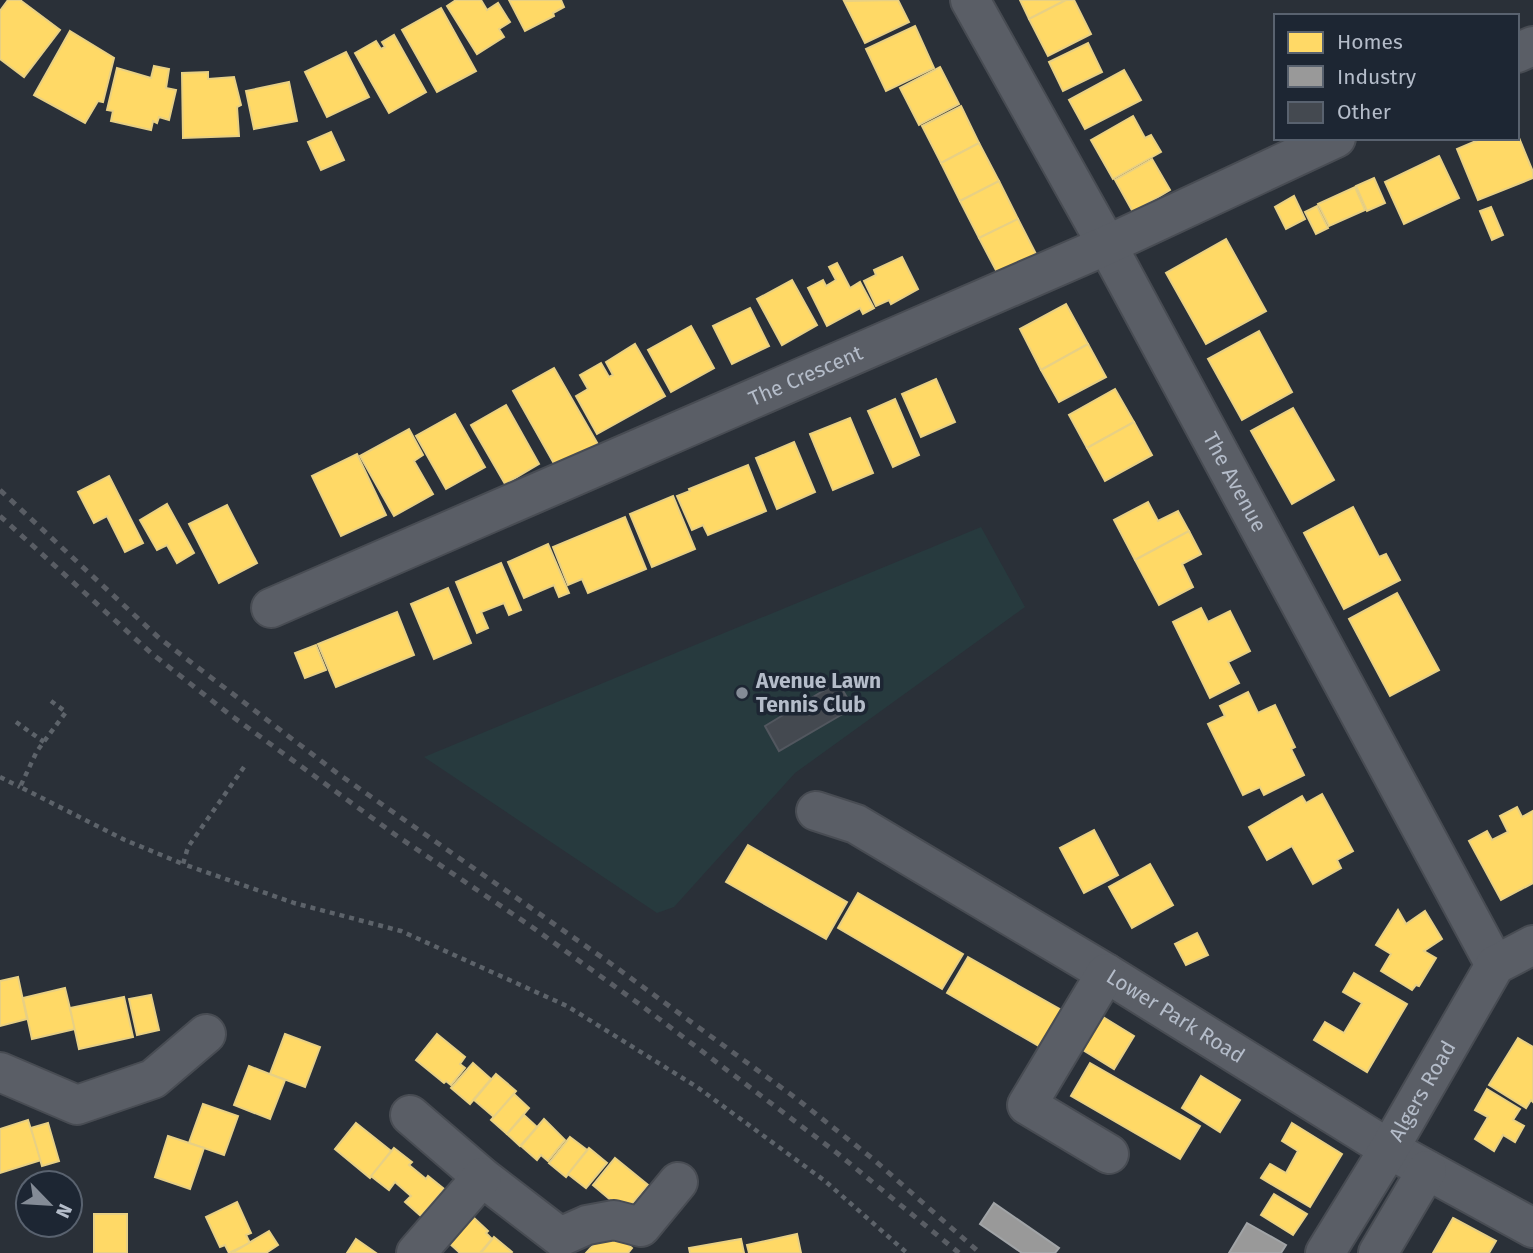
<svg xmlns="http://www.w3.org/2000/svg" width="1533" height="1253" font-family="'Fira Sans',sans-serif">
<rect width="100%" height="100%" fill="#2a3038"/>
<!-- green -->
<path fill="#273a3e" d="M981,527l44,80 -230,166 -121,134 -17,6 -233,-156z"/>
<!-- homes -->
<g fill="#ffd966" stroke="#e8d084" stroke-width="2">
<path d="M8,0h12l40,30 -36,47 -24,-18v-48z"/>
<path d="M456,0h25l6,10 11,-7 12,19 -11,7 5,8 -27,17 -30,-48z"/>
<path d="M509,0h52l3,7 -11,6 1,3 -29,15z"/>
<path d="M898,0l11,22 -44,21 -21,-42z"/>
<path d="M1020,0h46l-37,19z"/>
<path d="M1066,0h8l17,34 -43,22 -19,-37z"/>
<path d="M441,8l35,63 -39,21 -35,-62z"/>
<path d="M915,26l19,42 -48,23 -20,-42z"/>
<path d="M70,31l44,27 -11,44 -5,-1 -13,22 -51,-28z"/>
<path d="M394,35l32,57 -37,21 -34,-60 21,-12 5,8 4,-2 -3,-5z"/>
<path d="M1088,43l14,29 -39,19 -14,-29z"/>
<path d="M346,52l23,45 -42,20 -22,-45z"/>
<path d="M154,66l15,3 -3,19 10,2 -7,30 -10,-3 -2,6 -4,-2 -2,9 -40,-9 2,-10 -6,-1 10,-42 34,10z"/>
<path d="M940,67l19,37 -40,21 -19,-37z"/>
<path d="M1124,70l17,30 -56,29 -16,-29z"/>
<path d="M208,72v7l26,-2 7,28 -4,2 2,29 -56,2 -1,-65z"/>
<path d="M289,82l8,39 -43,8 -8,-38z"/>
<path d="M961,106l18,37 -38,20 -19,-37z"/>
<path d="M1133,116l12,22 6,-3 10,17 -48,27 -22,-39z"/>
<path d="M331,132l13,28 -23,10 -13,-28z"/>
<path d="M1517,133l16,39v6l-55,22 -21,-51 26,-11h34z"/>
<path d="M979,143l20,38 -39,20 -19,-38z"/>
<path d="M1439,156l20,42 -55,26 -19,-42z"/>
<path d="M1152,159l18,31 -37,22 -18,-32z"/>
<path d="M1374,178l11,25 -18,8 -11,-25z"/>
<path d="M999,181l19,38 -39,19 -19,-37z"/>
<path d="M1355,187l10,23 -36,16 -11,-22z"/>
<path d="M1294,196l11,23 -19,10 -11,-22z"/>
<path d="M1317,206l11,22 -12,6 -11,-22z"/>
<path d="M1491,207l12,28 -11,5 -12,-29z"/>
<path d="M1018,219l19,37 -38,20 -20,-38z"/>
<path d="M1226,239l40,72 -60,33 -40,-71z"/>
<path d="M902,257l16,32 -27,15 -2,-4 -13,6 -12,-25 12,-6 -2,-5z"/>
<path d="M837,263l13,25 10,-6 14,26 -11,6 -3,-6 -33,18 -19,-38 15,-8 3,6 10,-6 -7,-13z"/>
<path d="M792,280l25,45 -35,20 -25,-46z"/>
<path d="M1066,304l22,40 -47,26 -21,-41z"/>
<path d="M750,308l19,38 -37,18 -19,-38z"/>
<path d="M691,326l23,42 -43,24 -23,-42z"/>
<path d="M1259,331l33,61 -50,28 -34,-61z"/>
<path d="M635,344l30,52 -68,38 -21,-38 12,-7 -8,-14 21,-12 8,14 4,-2 -7,-13z"/>
<path d="M1088,344l18,33 -47,25 -18,-32z"/>
<path d="M554,368l45,78 -42,23 -44,-78z"/>
<path d="M936,379l19,43 -34,15 -19,-43z"/>
<path d="M1115,389l19,33 -47,26 -18,-33z"/>
<path d="M895,399l24,56 -26,12 -25,-56z"/>
<path d="M506,405l33,59 -34,20 -34,-59z"/>
<path d="M1293,408l41,72 -42,24 -41,-73z"/>
<path d="M455,414l30,53 -39,22 -30,-53z"/>
<path d="M850,418l23,55 -40,17 -23,-56z"/>
<path d="M1134,422l18,33 -47,26 -18,-33z"/>
<path d="M409,429l14,26 -9,6 19,33 -39,22 -34,-60z"/>
<path d="M794,442l21,50 -38,17 -21,-51z"/>
<path d="M357,454l29,61 -45,21 -29,-60z"/>
<path d="M748,465l18,46 -58,24 -5,-10 -11,5 -15,-34 13,-5 -1,-2z"/>
<path d="M109,476l34,67 -18,9 -18,-36 -13,7 -16,-31z"/>
<path d="M673,496l22,53 -43,18 -22,-53z"/>
<path d="M1148,502l10,19 20,-10 11,20 -54,29 -21,-40z"/>
<path d="M167,504l27,49 -17,10 -10,-18 -10,5 -17,-30z"/>
<path d="M227,505l30,58 -38,20 -30,-59z"/>
<path d="M1353,507l26,50 7,-3 14,26 -56,29 -40,-76z"/>
<path d="M625,517l21,52 -58,24 -6,-14 -14,6 -15,-38z"/>
<path d="M1189,531l12,23 -19,10 11,23 -34,18 -24,-45z"/>
<path d="M548,544l21,49 -10,4 -5,-12 -30,13 -16,-36z"/>
<path d="M501,563l20,47 -12,5 -5,-12 -23,9 7,16 -11,5 -21,-51z"/>
<path d="M448,588l23,55 -37,16 -23,-55z"/>
<path d="M1397,593l42,77 -49,26 -41,-77z"/>
<path d="M1201,608l7,14 22,-11 20,40 -22,11 11,21 -29,15 -37,-76z"/>
<path d="M397,612l17,43 -78,32 -18,-43z"/>
<path d="M316,645l10,25 -21,8 -10,-25z"/>
<path d="M1248,692l10,21 17,-8 20,42 -4,2 13,26 -40,20 -4,-8 -17,8 -35,-71 17,-8 -5,-10z"/>
<path d="M1322,794l31,57 -16,9 4,8 -28,16 -21,-38 -25,14 -18,-33 53,-31 4,7z"/>
<path d="M1517,807l5,10 11,-6v72l-32,17 -32,-59 18,-10 5,9 16,-8 -8,-16z"/>
<path d="M1094,830l24,45 -34,18 -24,-45z"/>
<path d="M748,845l99,57 -21,37 -100,-57z"/>
<path d="M1150,864l23,41 -41,23 -23,-41z"/>
<path d="M858,893l105,61 -21,35 -104,-61z"/>
<path d="M1398,910l8,14 19,-13 17,28 -18,12 12,7 -17,28 -3,-1 -4,5 -31,-19 10,-17 -15,-9z"/>
<path d="M1197,933l11,22 -22,10 -11,-21z"/>
<path d="M968,957l102,58 -21,37 -102,-59z"/>
<path d="M1354,973l53,31 -40,68 -53,-32 11,-18 19,11 18,-30 -19,-11z"/>
<path d="M18,977l9,42 -27,7v-45z"/>
<path d="M65,988l10,41 -43,10 -9,-41z"/>
<path d="M151,995l8,35 -22,5 -8,-36z"/>
<path d="M124,997l9,40 -54,12 -9,-41z"/>
<path d="M1098,1014l36,22 -20,33 -36,-22z"/>
<path d="M285,1034l35,13 -15,40 -35,-13z"/>
<path d="M437,1034l28,23 -5,7 5,4 -14,17 -5,-4 -2,2 -28,-23z"/>
<path d="M1518,1038l15,9v55l-2,-2 -5,8 -37,-23z"/>
<path d="M473,1063l18,16 -21,25 -19,-16z"/>
<path d="M1090,1063l110,63 -20,33 -109,-63z"/>
<path d="M249,1066l36,14 -15,39 -36,-14z"/>
<path d="M496,1074l20,17 -22,26 -20,-17z"/>
<path d="M1201,1076l39,24 -20,32 -38,-24z"/>
<path d="M1487,1089l33,20 -7,11 11,6 -9,16 -12,-7 -9,16 -19,-12 13,-22 -13,-7z"/>
<path d="M514,1094l15,14 -22,26 -16,-14z"/>
<path d="M203,1104l35,12 -14,39 -35,-12z"/>
<path d="M524,1115l13,12 -17,19 -13,-12z"/>
<path d="M544,1119l21,21 -17,21 -7,-6 -4,5 -16,-14z"/>
<path d="M28,1120l13,40 -41,13v-44z"/>
<path d="M48,1123l11,38 -17,5 -11,-38z"/>
<path d="M356,1123l35,28 -21,27 -35,-29z"/>
<path d="M1292,1123l50,31 -32,53 -49,-29 9,-14 16,9 12,-22 -16,-10z"/>
<path d="M168,1136l36,12 -14,41 -35,-12z"/>
<path d="M570,1137l17,13 -21,27 -17,-14z"/>
<path d="M394,1148l18,14 -3,3 17,14 2,-3 16,13 -23,27 -16,-14 6,-6 -16,-14 -6,8 -18,-14z"/>
<path d="M589,1148l18,15 -21,25 -18,-14z"/>
<path d="M615,1158l33,27 -23,27 -32,-27z"/>
<path d="M1274,1194l33,20 -14,21 -32,-20z"/>
<path d="M237,1202l14,31 -5,2 4,8 -21,10 -4,-8 -5,2 -14,-30z"/>
<rect x="94" y="1214" width="33" height="39"/>
<path d="M473,1217l15,14 -2,2 6,6 -12,14h-20l-10,-9z"/>
<path d="M1453,1218l43,23 -7,12h-56z"/>
<path d="M609,1228l23,20 -4,5h-42z"/>
<path d="M269,1231l9,14 -12,8h-34z"/>
<path d="M797,1234l4,19h-52l-2,-8z"/>
<path d="M494,1237l18,15 -1,1h-30z"/>
<path d="M356,1239l20,14h-29z"/>
<path d="M741,1239l3,14h-54l-1,-5z"/>
</g>
<!-- industry -->
<g fill="#999" stroke="#a1a4a7" stroke-width="2">
<path d="M994,1203l65,45 -4,5h-33l-42,-29z"/>
<path d="M1247,1223l39,22 -5,8h-52z"/>
</g>
<!-- building -->
<path fill="#444950" stroke="#52575f" stroke-width="2" d="M838,682l15,26 -74,43 -14,-25z"/>
<g fill="none" stroke-linecap="round" stroke-linejoin="round">
<!-- minor casing -->
<g stroke="#484c53" stroke-width="42">
<g id="minor">
<path id="s1" d="M970,0l137,245 388,720"/>
<path d="M1517,53l16,-7"/>
<path id="s2" d="M271,608l836,-363 229,-107"/>
<path id="s3" d="M816,811l40,13 250,149 283,176 144,79"/>
<path d="M1106,973l-79,132 82,49"/>
<path d="M0,1072l77,33 76,-26 53,-45"/>
<path d="M410,1115l72,62 78,60 27,-12 27,-5 27,7 37,-45"/>
<path d="M416,1253l66,-76"/>
<path id="s4" d="M1325,1253l64,-104 106,-184 38,-20"/>
<path d="M1378,1253l49,-83"/>
</g>
</g>
<!-- path -->
<g stroke="#5d636a" stroke-width="4.5" stroke-dasharray="5 5" stroke-linecap="butt">
<path d="M51,701l15,11 -29,39 -17,36 105,53 58,24"/>
<path d="M16,722l28,20"/>
<path d="M244,767l-56,80 -5,17 111,39 107,28 166,75 130,81 128,94 82,72"/>
<path d="M0,777l20,10"/>
</g>
<!-- minor -->
<use href="#minor" stroke="#5a5e66" stroke-width="38"/>
<!-- rail -->
<g stroke="#595d64" stroke-width="5" stroke-dasharray="7 7" stroke-linecap="butt">
<path d="M0,490l159,148 178,135 273,190 187,136 76,60 107,94"/>
<path d="M0,516l151,137 78,61 168,122 135,91 110,79 195,147 122,100"/>
</g>
</g>
<!-- markers -->
<circle fill="#848b96" stroke="#1d2633" stroke-width="2.5" cx="742" cy="693" r="7"/>
<g text-anchor="middle" dominant-baseline="central" stroke-width="7" stroke-linejoin="round" paint-order="stroke">
<!-- street labels -->
<g font-size="21" fill="#b4bcc9" stroke="#1d2633">
<text stroke="none"><textPath href="#s2" startOffset="583">The Crescent</textPath></text>
<text stroke="none"><textPath href="#s1" startOffset="550">The Avenue</textPath></text>
<text stroke="none"><textPath href="#s3" startOffset="415">Lower Park Road</textPath></text>
<text stroke="none"><textPath href="#s4" startOffset="189">Algers Road</textPath></text>
</g>
<!-- poi labels -->
<g font-size="21" font-weight="bold" fill="#b4bcc9" stroke="#1d2633" text-anchor="start">
<text x="756" y="681">Avenue Lawn<tspan x="756" dy="24">Tennis Club</tspan></text>
</g>
</g>
<!-- legend -->
<rect x="1274" y="14" width="245" height="126" fill="#1d2633" stroke="#59626f" stroke-width="2"/>
<rect x="1288" y="32" width="35" height="21" fill="#ffd966" stroke="#59626f" stroke-width="2"/>
<text x="1337" y="49" font-size="21" fill="#b4bcc9">Homes</text>
<rect x="1288" y="66" width="35" height="21" fill="#999999" stroke="#59626f" stroke-width="2"/>
<text x="1337" y="84" font-size="21" fill="#b4bcc9">Industry</text>
<rect x="1288" y="102" width="35" height="21" fill="#444950" stroke="#59626f" stroke-width="2"/>
<text x="1337" y="119" font-size="21" fill="#b4bcc9">Other</text>
<!-- north arrow -->
<g transform="translate(49 1204) rotate(115)"><circle r="33" fill="#1d2633" stroke="#59626f" stroke-width="2"/>
<path d="M0-5L12 26L0 18L-12 26Z" fill="#848b96"/>
<text y="-10" font-size="19" font-weight="bold" text-anchor="middle" fill="#b4bcc9">N</text>
</g>
</svg>
